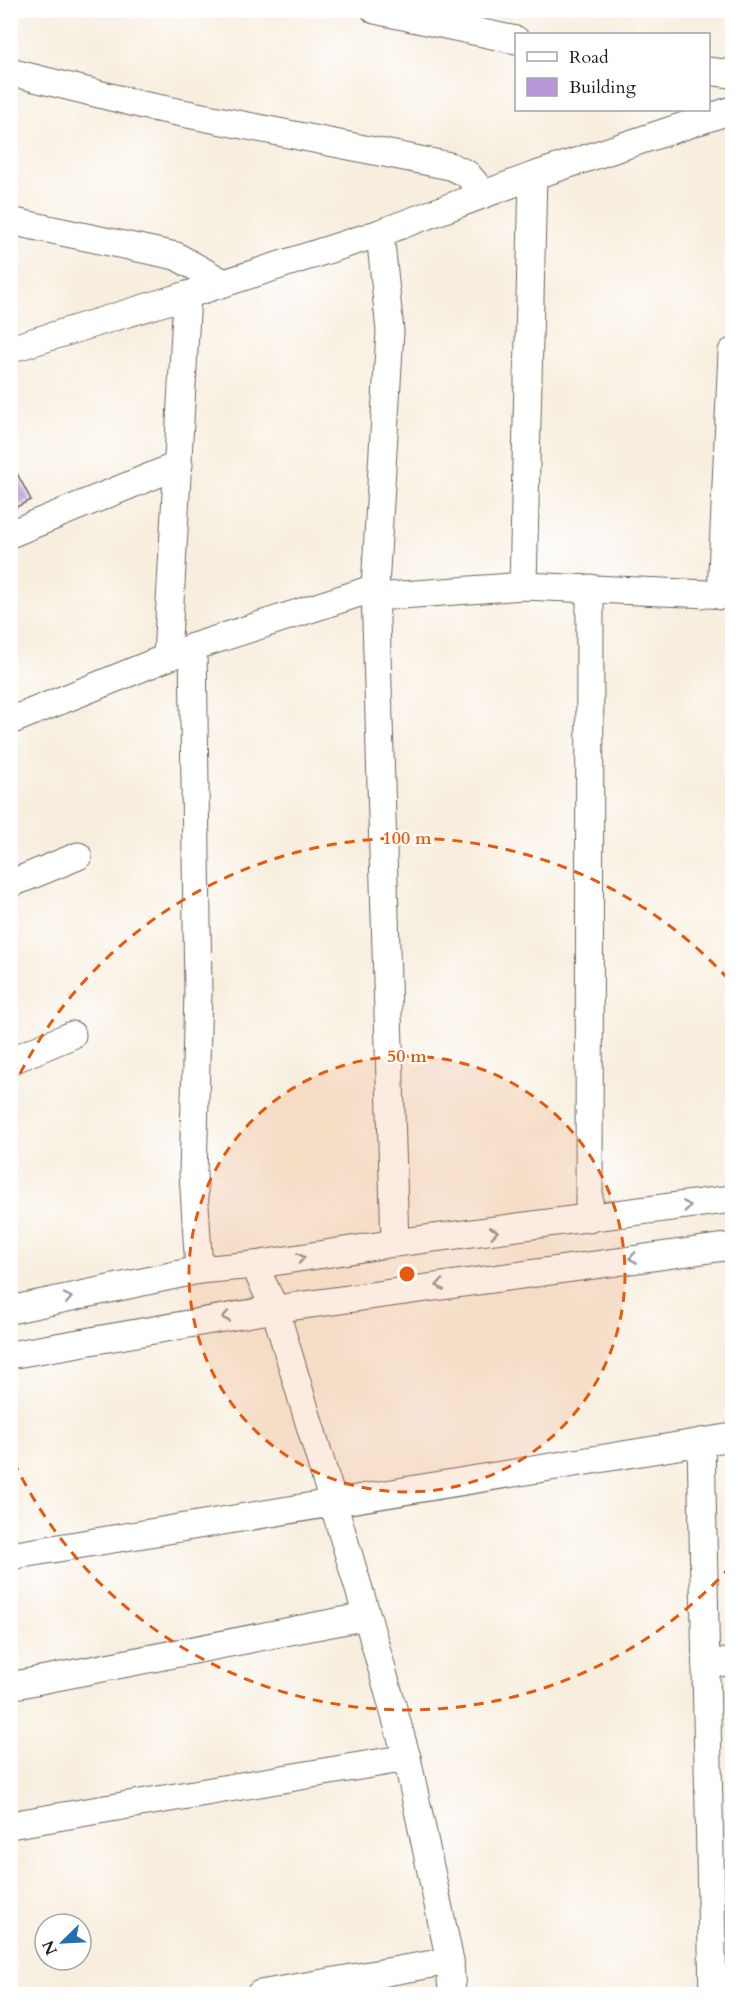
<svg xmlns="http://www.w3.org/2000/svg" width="743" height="2005" font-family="Cardo,serif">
<rect width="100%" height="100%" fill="#fff"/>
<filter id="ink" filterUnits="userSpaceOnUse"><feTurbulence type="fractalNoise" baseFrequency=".0167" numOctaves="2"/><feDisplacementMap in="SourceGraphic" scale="12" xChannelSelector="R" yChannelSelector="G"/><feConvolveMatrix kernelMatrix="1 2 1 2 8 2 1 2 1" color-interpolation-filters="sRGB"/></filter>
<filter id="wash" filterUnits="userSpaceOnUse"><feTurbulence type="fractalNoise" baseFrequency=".008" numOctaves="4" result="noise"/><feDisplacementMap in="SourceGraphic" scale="24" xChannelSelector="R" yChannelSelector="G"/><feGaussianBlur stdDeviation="1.35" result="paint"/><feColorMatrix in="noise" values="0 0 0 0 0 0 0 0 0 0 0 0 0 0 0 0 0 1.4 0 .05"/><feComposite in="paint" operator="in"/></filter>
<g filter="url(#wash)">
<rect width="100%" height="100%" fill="#f7eede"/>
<g id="blocks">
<!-- building -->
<path fill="#b897da" d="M10,460l21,40 -21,10z"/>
</g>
</g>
<g filter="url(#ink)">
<use href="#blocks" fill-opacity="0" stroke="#696660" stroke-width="1.5"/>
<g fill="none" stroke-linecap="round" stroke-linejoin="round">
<!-- minor casing -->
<g stroke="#696660" stroke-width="29">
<g id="minor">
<path d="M375,10l141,30"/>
<path d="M708,71l24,3"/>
<path d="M10,72l137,34 303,60 17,8 17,20"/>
<path d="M10,221l166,35 48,27"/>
<path d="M380,233l10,98 -15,257 20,655"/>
<path d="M187,295l193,-62 153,-57 199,-66"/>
<path d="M10,349l177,-54 -20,362"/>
<path d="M10,534l169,-69"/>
<path d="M523,586l10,-410"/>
<path d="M721,596l11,-244"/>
<path d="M375,597l148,-11 209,9"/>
<path d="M193,647l5,345 -5,181 6,97"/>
<path d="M10,721l183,-74 182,-59"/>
<path d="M10,884l68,-28"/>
<path d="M10,1061l62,-26"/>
<path d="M589,1219l1,-631"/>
<path d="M254,1265l21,44 92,307 40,142 43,203 2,33"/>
<path d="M10,1310l189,-40 55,-5 141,-22 337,-44"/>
<path d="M10,1355l265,-46 457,-63"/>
<path d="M701,1442l12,552"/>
<path d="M10,1556l722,-119"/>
<path d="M706,1661l26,2"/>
<path d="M10,1686l357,-70"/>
<path d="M10,1825l397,-67"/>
<path d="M260,1994l190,-33"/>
</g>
</g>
<!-- minor -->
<use href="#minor" stroke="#fff" stroke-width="27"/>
</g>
<!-- one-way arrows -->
<defs><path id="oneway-chevron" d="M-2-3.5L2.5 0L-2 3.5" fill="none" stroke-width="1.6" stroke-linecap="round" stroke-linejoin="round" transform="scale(1.5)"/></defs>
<g stroke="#999">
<use href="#oneway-chevron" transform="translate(687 1206) rotate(-8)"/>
<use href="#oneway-chevron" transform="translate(494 1232) rotate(-8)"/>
<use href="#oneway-chevron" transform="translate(301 1258) rotate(-9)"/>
<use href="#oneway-chevron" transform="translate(633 1258) rotate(172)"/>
<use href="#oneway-chevron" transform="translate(440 1285) rotate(172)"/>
<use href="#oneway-chevron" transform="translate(68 1298) rotate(-12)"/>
<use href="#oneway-chevron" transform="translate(226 1317) rotate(170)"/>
</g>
</g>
<!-- distance rings -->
<circle cx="407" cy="1274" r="218" fill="#e8590c" fill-opacity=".12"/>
<g fill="none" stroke="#e8590c" stroke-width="3" stroke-dasharray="10 8">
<circle cx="407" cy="1274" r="218"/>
<path d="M731 1566A436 436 0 0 1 12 1458M12 1090A436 436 0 0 1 731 982"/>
</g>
<circle cx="407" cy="1274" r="9" fill="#e8590c" stroke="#fff" stroke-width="3"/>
<g font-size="18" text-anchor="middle" font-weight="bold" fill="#e8590c" stroke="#fff" stroke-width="4.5" stroke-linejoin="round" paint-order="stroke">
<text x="407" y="844">100 m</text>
<text x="407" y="1062">50 m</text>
</g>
<!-- margin -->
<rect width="743" height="2005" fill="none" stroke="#fff" stroke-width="36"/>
<!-- legend -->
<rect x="515" y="33" width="195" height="78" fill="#ffffff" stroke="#a4a4a4" stroke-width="1.5"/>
<rect x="527" y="52" width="30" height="9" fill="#ffffff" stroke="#a4a4a4" stroke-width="1.5"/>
<text x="569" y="63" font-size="18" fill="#1c1c1c">Road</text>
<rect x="527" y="78" width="30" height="18" fill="#b897da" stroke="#a4a4a4" stroke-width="1.5"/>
<text x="569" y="93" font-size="18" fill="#1c1c1c">Building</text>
<!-- north arrow -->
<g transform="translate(63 1942) rotate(246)"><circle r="28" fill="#ffffff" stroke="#a4a4a4" stroke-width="1.5"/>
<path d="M0-4.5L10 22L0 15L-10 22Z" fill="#1f6fb2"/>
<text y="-9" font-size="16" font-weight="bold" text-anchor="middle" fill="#1c1c1c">N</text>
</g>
</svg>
